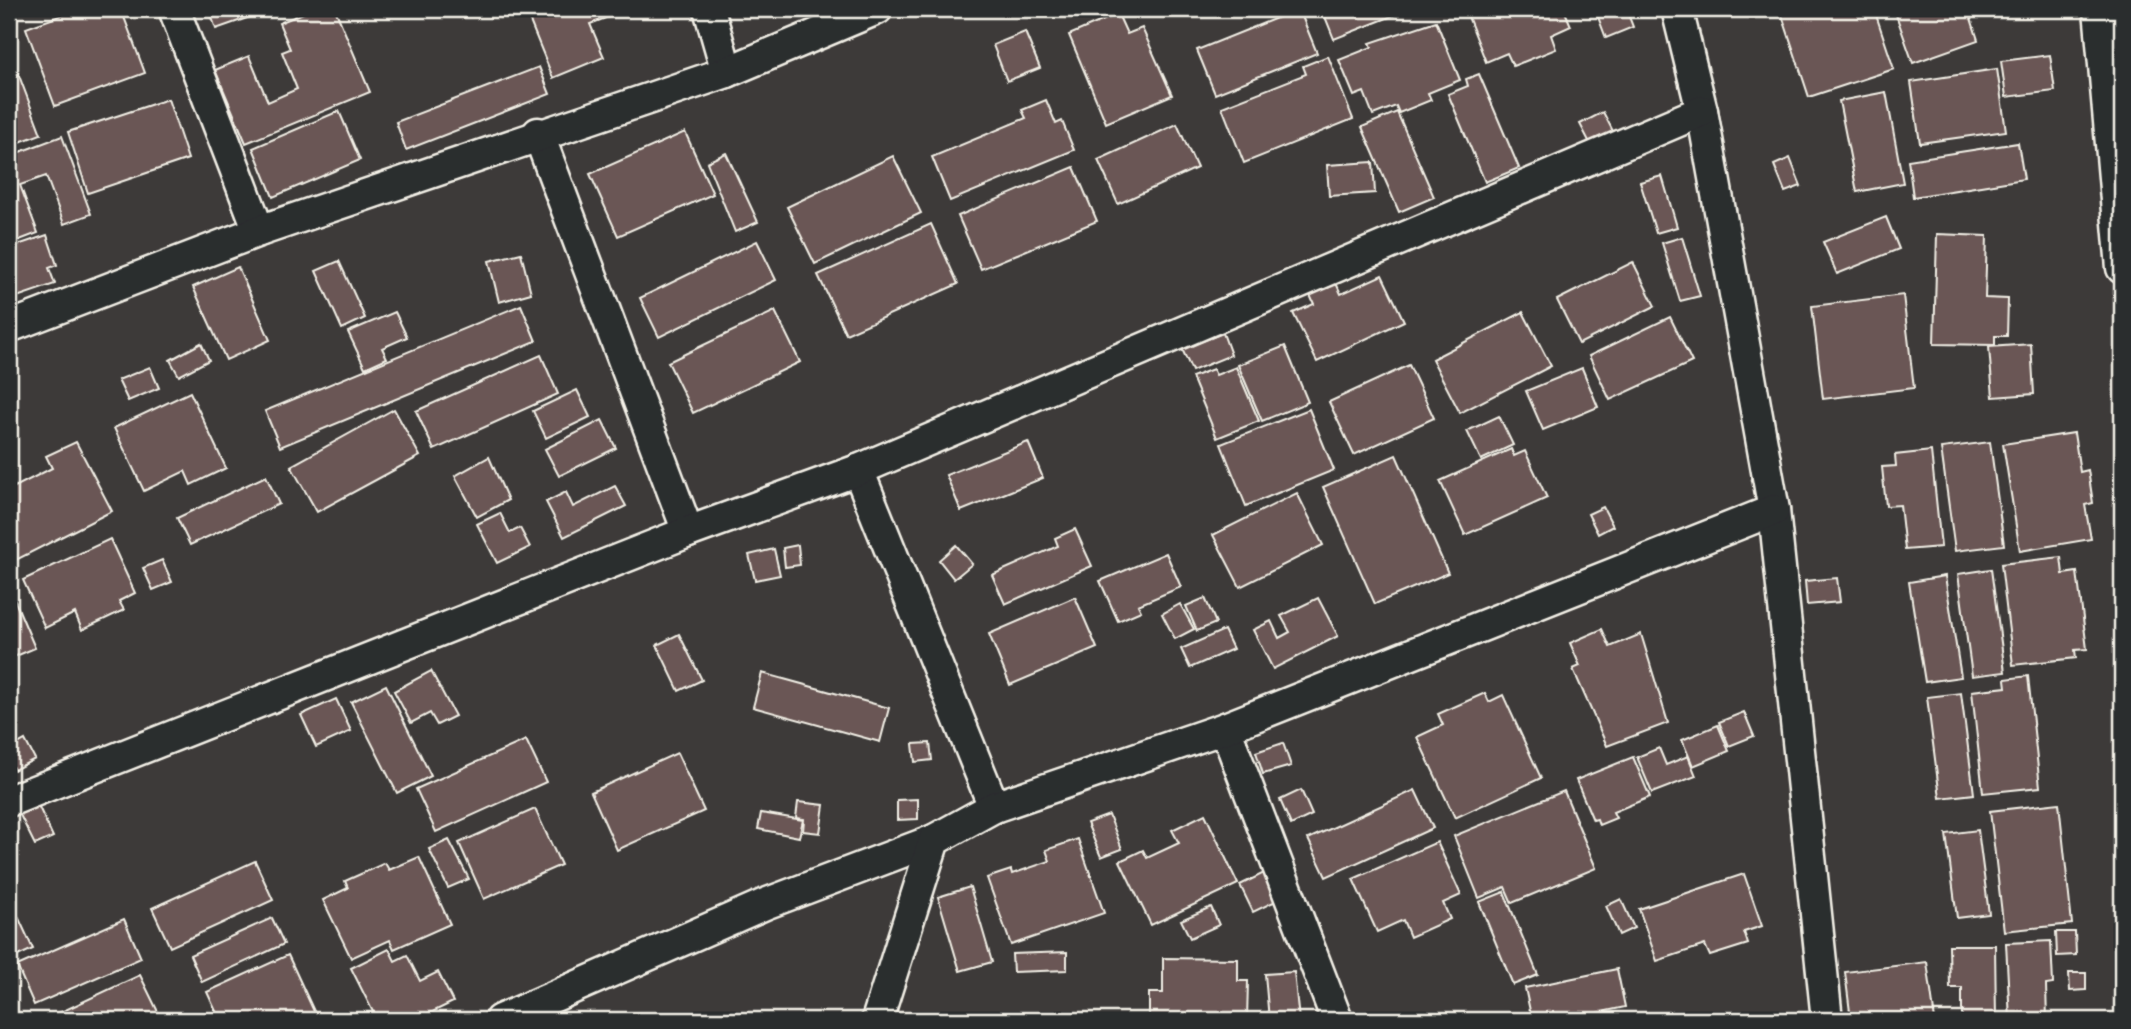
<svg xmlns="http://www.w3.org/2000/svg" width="2131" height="1029" font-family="'Indie Flower',sans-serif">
<rect width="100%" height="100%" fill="#3d3a39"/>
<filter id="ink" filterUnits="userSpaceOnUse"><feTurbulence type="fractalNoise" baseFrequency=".0143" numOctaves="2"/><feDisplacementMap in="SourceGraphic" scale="14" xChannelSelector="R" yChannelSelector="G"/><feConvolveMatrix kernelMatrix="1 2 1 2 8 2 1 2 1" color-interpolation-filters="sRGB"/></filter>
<g filter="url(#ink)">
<!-- building -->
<g fill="#6a5754" stroke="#f4f1e8" stroke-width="2">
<path d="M79,9h42l24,64 -90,33 -29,-78z"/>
<path d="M209,9h64l-57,20z"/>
<path d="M313,9h22l35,83 -124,51 -31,-73 34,-14 19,46 29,-13 -15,-37 8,-3 -11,-26z"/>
<path d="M525,9h104l-39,15 14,33 -51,21z"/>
<path d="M1299,9l18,44 -102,41 -18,-44z"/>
<path d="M1322,9h88l-76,30z"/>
<path d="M1465,9h99l7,17 -20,9 5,14 -43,17 -6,-13 -21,9z"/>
<path d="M1595,9h31l7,18 -27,11z"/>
<path d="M1780,9h94l20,60 -85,28z"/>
<path d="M1894,9h74l10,31 -65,23z"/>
<path d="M1118,14l9,20 15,-6 30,67 -66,28 -37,-88z"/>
<path d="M1436,21l24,59 -32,13 3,7 -32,13 -3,-7 -23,9 -9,-23 -10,4 -15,-36 33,-13 -2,-4z"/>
<path d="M1025,32l15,36 -33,13 -14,-36z"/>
<path d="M9,49l32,85 -32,12z"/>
<path d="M2050,55l5,36 -49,6 -5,-36z"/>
<path d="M1328,56l25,63 -109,44 -22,-56 84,-33 -3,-8z"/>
<path d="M539,67l11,27 -144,56 -10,-28z"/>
<path d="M1997,69l9,62 -86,12 -9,-61z"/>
<path d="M1479,74l40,94 -34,14 -37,-88 20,-8 -2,-7z"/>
<path d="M1886,92l17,91 -46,9 -18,-91z"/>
<path d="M168,99l20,60 -100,34 -20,-61z"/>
<path d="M1046,100l10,24 6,-3 12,29 -124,51 -18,-44 94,-39 -4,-8z"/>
<path d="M339,111l21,49 -87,37 -20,-49z"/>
<path d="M1397,112l37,85 -35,15 -37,-85z"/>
<path d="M1603,112l12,23 -23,12 -12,-23z"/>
<path d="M1177,124l20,44 -79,36 -20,-44z"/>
<path d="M685,132l28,62 -95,42 -28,-62z"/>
<path d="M62,136l29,78 -27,10 -18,-48 -26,9 18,48 -29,11v-88z"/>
<path d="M2018,143l6,36 -111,18 -5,-37z"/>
<path d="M726,153l32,69 -23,10 -28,-70z"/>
<path d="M893,156l28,57 -106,51 -28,-57z"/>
<path d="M1790,158l11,28 -16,6 -11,-27z"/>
<path d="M1373,162l2,31 -46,3 -2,-31z"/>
<path d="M1074,167l23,54 -116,48 -23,-53z"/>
<path d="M1662,176l15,51 -21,6 -16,-51z"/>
<path d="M1886,217l13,32 -62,25 -14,-32z"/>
<path d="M931,224l27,60 -112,50 -28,-59z"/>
<path d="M1937,234l50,2 -2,62 23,1 -1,37h-12v9l-61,-1z"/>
<path d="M47,235l10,30 -8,3 6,16 -41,14 -5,-15v-35z"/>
<path d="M1682,237l18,59 -20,5 -18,-58z"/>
<path d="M757,241l19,39 -117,57 -19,-39z"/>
<path d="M521,253l10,40 -32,9 -10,-41z"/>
<path d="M339,261l26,57 -23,11 -26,-58z"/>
<path d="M1633,262l22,44 -76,38 -22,-44z"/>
<path d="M238,267l32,73 -44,20 -33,-73z"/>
<path d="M1382,275l22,46 -87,41 -24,-49 21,-9 -4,-9 26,-12 5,11z"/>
<path d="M1903,295l11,93 -91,11 -11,-93z"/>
<path d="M521,305l15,36 -256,106 -15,-36z"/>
<path d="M775,311l25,51 -107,51 -25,-51z"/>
<path d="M395,312l12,25 -25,11 5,10 -22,10 -17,-36z"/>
<path d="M1523,312l28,54 -91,47 -28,-54z"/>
<path d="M1670,317l22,45 -82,38 -21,-44z"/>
<path d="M1223,333l8,22 -39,16 -10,-22z"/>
<path d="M201,343l8,17 -30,16 -9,-16z"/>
<path d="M2031,344l3,50 -41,3 -4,-50z"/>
<path d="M1285,346l23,56 -46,19 -24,-56z"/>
<path d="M541,355l17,39 -124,56 -18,-39z"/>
<path d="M1409,365l25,53 -80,37 -25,-53z"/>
<path d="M150,367l9,21 -31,13 -10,-21z"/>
<path d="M1236,367l23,54 -42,17 -25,-61 21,-8 3,6z"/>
<path d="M1582,368l16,39 -55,23 -17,-39z"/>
<path d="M577,390l13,27 -44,21 -13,-27z"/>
<path d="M190,392l36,76 -35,17 -6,-14 -41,20 -30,-63z"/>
<path d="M394,409l26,47 -103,56 -26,-46z"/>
<path d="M1309,409l25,61 -88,36 -25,-62z"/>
<path d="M1499,416l14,29 -32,15 -14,-29z"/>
<path d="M602,420l14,28 -57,28 -14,-27z"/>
<path d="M2074,433l6,39 8,-2 5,33 -8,2 6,34 -71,12 -17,-107z"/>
<path d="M76,442l36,69 -96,49 -7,-14v-71l6,12 37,-19 -6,-12z"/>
<path d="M1028,442l15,36 -82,33 -15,-36z"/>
<path d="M1990,442l14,103 -49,6 -14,-103z"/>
<path d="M1511,449l3,7 11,-5 22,47 -82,37 -25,-54z"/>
<path d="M1931,451l10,96 -36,3 -5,-45 -14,1 -4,-39 14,-1 -1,-11z"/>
<path d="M1396,455l52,118 -73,31 -52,-117z"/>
<path d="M489,457l19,43 -31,17 -22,-41z"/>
<path d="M266,476l13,28 -89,41 -13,-27z"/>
<path d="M615,486l11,20 -62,31 -18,-35 20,-10 7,15z"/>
<path d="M1297,493l26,52 -83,42 -27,-52z"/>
<path d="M1603,507l10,19 -15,8 -10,-20z"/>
<path d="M500,513l10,20 10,-5 10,19 -33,16 -20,-39z"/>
<path d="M1075,529l17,37 -87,38 -13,-29 66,-29 -3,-8z"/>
<path d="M110,539l25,54 -16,8 5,9 -42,20 -7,-17 -30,15 -22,-48z"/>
<path d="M798,545l2,20 -15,2 -2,-19z"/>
<path d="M956,545l16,19 -18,15 -15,-19z"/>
<path d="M774,549l6,26 -25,5 -6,-25z"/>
<path d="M1166,553l15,34 -43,18 3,6 -23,10 -18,-40z"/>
<path d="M2061,557l2,17 14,-2 10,77 -12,1 1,8 -63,7 -12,-101z"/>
<path d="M162,560l10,22 -19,8 -10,-22z"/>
<path d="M1991,569l14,103 -33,4 -14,-102z"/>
<path d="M1945,576l16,101 -36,5 -16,-100z"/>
<path d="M1837,578l3,24 -33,3 -2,-24z"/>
<path d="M9,587l26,61 -26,11z"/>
<path d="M1075,597l22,51 -87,37 -21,-51z"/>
<path d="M1205,598l11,25 -19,8 -11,-25z"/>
<path d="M1318,598l20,38 -65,33 -20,-39 18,-9 8,17 11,-6 -9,-16z"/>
<path d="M1180,604l14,25 -19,10 -13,-25z"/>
<path d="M1602,629l8,18 31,-13 27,89 -61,23 -34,-77 7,-3 -10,-23z"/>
<path d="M1224,630l9,19 -43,19 -9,-19z"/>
<path d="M679,634l23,46 -23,11 -22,-46z"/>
<path d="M431,671l24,45 -18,9 -7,-12 -19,10 -17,-32z"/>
<path d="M762,673l127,35 -9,34 -127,-35z"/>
<path d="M2028,676l12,111 -57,6 -11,-102 34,-4 -1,-8z"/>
<path d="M386,685l45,91 -34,17 -46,-91z"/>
<path d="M1485,693l4,9 14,-7 38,83 -86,40 -38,-81 26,-12 -5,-11z"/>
<path d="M1961,693l13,101 -34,4 -13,-101z"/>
<path d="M336,699l15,32 -35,16 -15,-32z"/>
<path d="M1744,712l10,24 -25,10 -10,-24z"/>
<path d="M1718,725l11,26 -36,15 -11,-26z"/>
<path d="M25,740l10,19 -21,11 -5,-10v-11z"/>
<path d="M526,740l20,42 -110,50 -20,-43z"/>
<path d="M930,743l2,17 -17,2 -2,-18z"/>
<path d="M1283,743l8,23 -28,8 -7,-22z"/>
<path d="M1659,748l7,17 22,-9 8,20 -44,17 -15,-36z"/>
<path d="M677,753l27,58 -87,39 -26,-58z"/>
<path d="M1633,757l17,40 -37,15 3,6 -17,7 -2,-6 -4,1 -17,-40z"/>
<path d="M1301,790l11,25 -21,10 -11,-25z"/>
<path d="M1415,790l18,38 -107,49 -18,-38z"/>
<path d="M1564,791l32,77 -84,35 -7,-16 -26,11 -25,-62z"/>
<path d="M918,799v20l-21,1v-20z"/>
<path d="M798,802l26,3 -4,28 -17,-2 1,-12 -8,-1z"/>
<path d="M2059,803l13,121 -68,7 -14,-120z"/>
<path d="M38,805l15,32 -18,8 -16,-32z"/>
<path d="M535,809l26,56 -77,34 -25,-56z"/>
<path d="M761,813l42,7 -4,17 -41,-8z"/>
<path d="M1205,814l33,70 -87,41 -31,-64 23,-11 4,8 32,-15 -7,-13z"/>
<path d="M1109,815l13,34 -21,8 -14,-34z"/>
<path d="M1978,830l11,84 -32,4 -11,-84z"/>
<path d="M1078,839l26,74 -93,32 -24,-67 24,-8 1,4 38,-13 -4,-11z"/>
<path d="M449,840l20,39 -21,9 -19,-39z"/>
<path d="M1437,842l24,53 -18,8 7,16 -40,18 -7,-17 -26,12 -24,-53z"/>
<path d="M419,857l31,67 -56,25 -4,-9 -39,18 -28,-58 25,-12 -3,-7 40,-18 4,7z"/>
<path d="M255,861l18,39 -103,47 -18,-39z"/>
<path d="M1270,870l12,28 -29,14 -13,-27z"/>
<path d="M1744,874l18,52 -18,6 4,12 -38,12 -5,-11 -48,16 -18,-52z"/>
<path d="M970,887l22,75 -32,9 -22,-74z"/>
<path d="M1504,892l34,83 -25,10 -34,-83z"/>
<path d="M9,897l24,52 -24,11z"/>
<path d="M1621,899l13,29 -15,7 -13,-29z"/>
<path d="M1211,907l8,18 -29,13 -9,-18z"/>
<path d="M272,918l12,26 -82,38 -12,-27z"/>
<path d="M124,919l17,39 -107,47 -17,-39z"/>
<path d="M2056,932h19l1,23 -19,1z"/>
<path d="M2051,941l2,43 -7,1 1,35h-37l-4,-77z"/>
<path d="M1949,945h46l1,75h-34v-32h-12z"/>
<path d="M389,949l6,12 12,-6 13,26 18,-9 15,30 -37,18h-39l-26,-52z"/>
<path d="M1067,952v18l-54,2 -1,-18z"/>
<path d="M288,955l30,65h-98l-13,-28z"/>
<path d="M1163,958l75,1v22h10l-1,39h-98v-27h14z"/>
<path d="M1927,962l8,58h-84l-6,-48z"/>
<path d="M1617,969l8,38 -60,13h-33l-7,-32z"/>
<path d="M1294,972l5,48h-30l-4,-46z"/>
<path d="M2069,973h17v17l-16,1z"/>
<path d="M140,975l22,45h-115l-1,-1z"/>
</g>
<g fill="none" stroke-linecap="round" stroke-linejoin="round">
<!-- street casing -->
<g stroke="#f4f1e8" stroke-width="35">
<g id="street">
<path d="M174,9l85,222"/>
<path d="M709,9l18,63"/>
<path d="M1677,9l25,102 72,399 53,510"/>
<path d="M2099,9l23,259"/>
<path d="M538,133l150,399"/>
<path d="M9,327l250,-96 468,-159 150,-63"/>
<path d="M858,470l136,337"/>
<path d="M1225,728l112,292"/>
<path d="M9,801l679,-269 170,-62 844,-359"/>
<path d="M500,1020l265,-116 169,-64"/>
<path d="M877,1020l57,-180 60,-33 231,-79 549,-218"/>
</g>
</g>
<!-- street -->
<use href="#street" stroke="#2a2d2e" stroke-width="30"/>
</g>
</g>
<!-- margin -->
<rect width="2131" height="1029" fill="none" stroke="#2a2d2e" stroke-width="35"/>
<rect x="18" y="18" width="2096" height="994" fill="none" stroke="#f4f1e8" stroke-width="2.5" filter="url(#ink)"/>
</svg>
